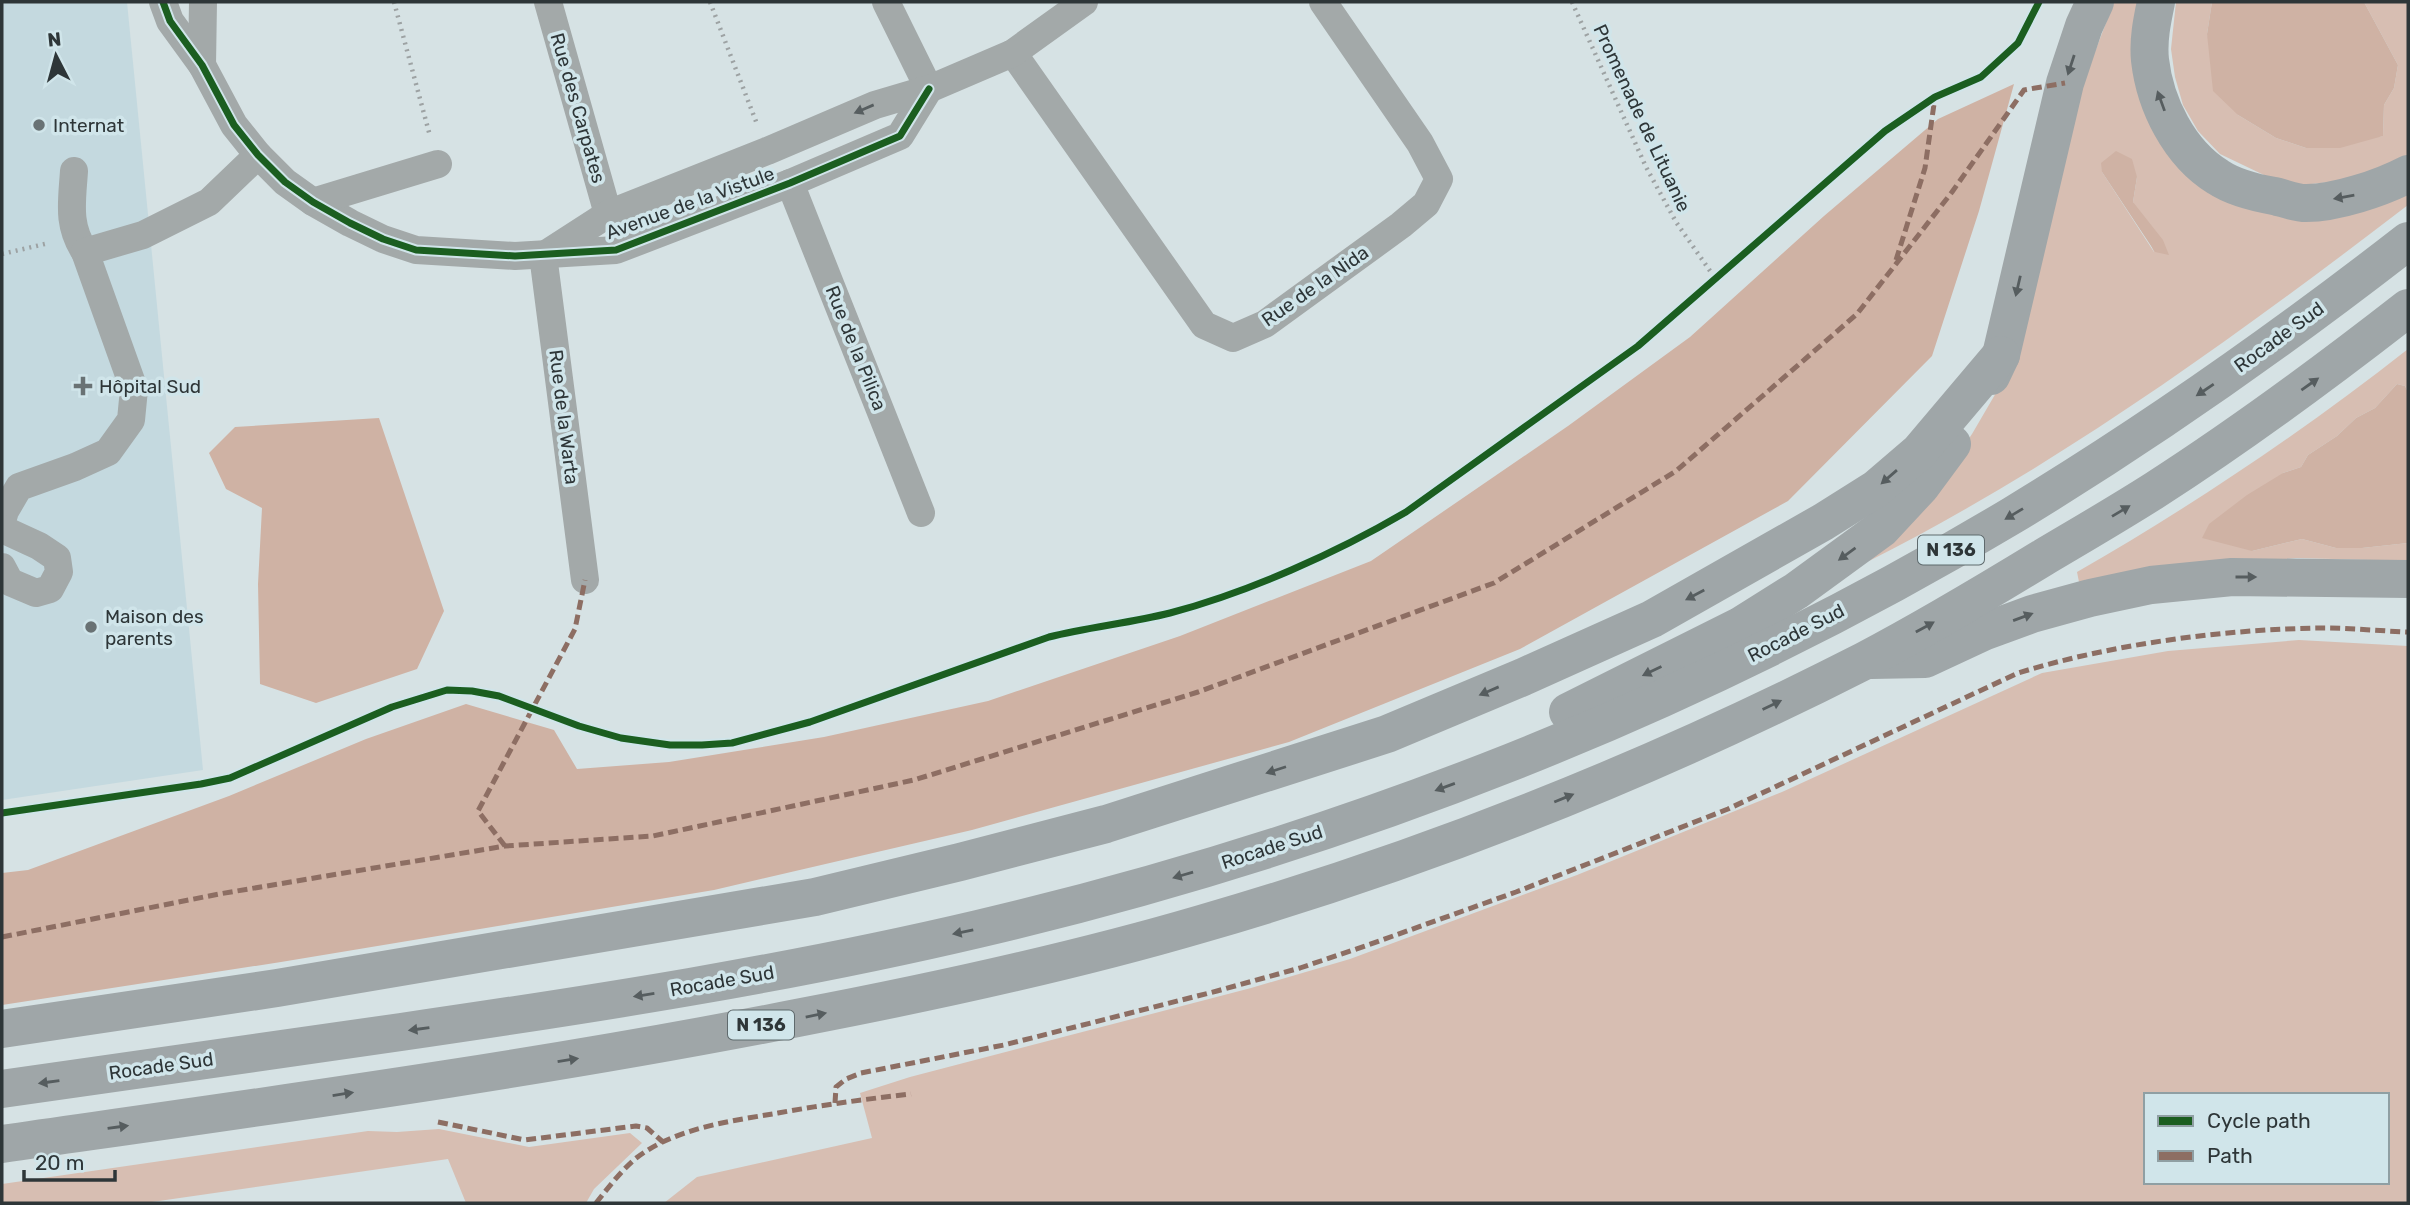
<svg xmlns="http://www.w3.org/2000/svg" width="2410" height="1205" font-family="Rubik,sans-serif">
<rect width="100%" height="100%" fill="#d6e2e4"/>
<!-- built -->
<path fill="#c4d9df" d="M2,2h125l76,768 -201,30z"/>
<!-- green -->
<g fill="#d7beb2" fill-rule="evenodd">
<path d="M2114,2h26l68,182 200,5v16c-171,131 -347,259 -539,356l71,-79 32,-48 28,-48 75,-282zM2102,172l35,5 -4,25 21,50z"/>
<path d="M2176,2h36l-5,32 31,81 38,23 30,10 77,-12 1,-31 10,-17 4,-23 -34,-63h44v153l-41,23 -65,7 -36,-9 -46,-22 -22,-23 -15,-26 -8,-28 -4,-28z"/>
<path d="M2408,349v43l-3,-6 -8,-2 -22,24 -19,10 -19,18 -29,19 -7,12 -18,6 -31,78 50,-12 34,9h26l46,-5v18l-112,-3 -217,24 -2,-10c115,-66 227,-141 331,-223z"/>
<path d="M2299,640l109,6v557h-1744l33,-26 175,-39 -12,-45 50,-16 341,-89 99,-29 227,-84 205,-83 260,-119 126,-22zM2146,1095h241v87h-241z"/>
<path d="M439,1129l90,18 101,-14 12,10 -48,46 -8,14h-120l-18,-44 -303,44h-143v-19l366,-53 29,1z"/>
</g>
<!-- forest -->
<g fill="#cfb2a4">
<path d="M2212,2h152l34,63 -4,23 -10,17 -1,31 -43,12h-34l-30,-10 -38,-23 -25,-24 -6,-57z"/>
<path d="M2014,84l-35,127 -47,145 -144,145 -268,148 -231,93 -317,88 -258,60 -433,72 -279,43v-132l26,-3 201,-74 137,-57 100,-35 88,26 23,39 92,-7 155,-25 164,-36 192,-65 191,-75 197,-135 122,-89 134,-121 114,-97z"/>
<path d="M2116,151l16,8 5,18 -4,25 30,38 6,15 -14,-3 -53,-80 -1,-9z"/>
<path d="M2397,384l8,2 3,6v151l-46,5h-26l-34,-9 -50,12 -50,-13 7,-14 38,-29 36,-22 18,-6 7,-12 29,-19 19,-18 19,-10z"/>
<path d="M379,418l65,193 -27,58 -101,34 -56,-19 -2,-100 4,-76 -36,-19 -17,-36 26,-26z"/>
</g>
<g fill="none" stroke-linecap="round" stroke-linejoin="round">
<!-- path -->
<g stroke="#9da2a3" stroke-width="4.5" stroke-dasharray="2 5" stroke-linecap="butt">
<path d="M394,2l36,134"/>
<path d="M710,2l47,122"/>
<path d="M1572,2l74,165 30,55 39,56"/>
<path d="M2,254l47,-11"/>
</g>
<!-- minor -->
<g stroke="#a3a9a9" stroke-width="28">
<path d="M163,2l7,19 32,44 32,60 24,30 27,27 28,20 37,21 33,16 33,11 99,6 101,-6 174,-67 110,-47 29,-47"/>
<path d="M548,2l60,212"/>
<path d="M886,2l43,87"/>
<path d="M1013,53l191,272 29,13 32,-14 136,-99 25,-21 13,-25 -19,-36 -97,-141"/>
<path d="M202,65l1,-63"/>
<path d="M74,171c-2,31 -7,54 11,81"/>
<path d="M790,183l131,330"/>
<path d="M313,202l125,-38"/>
<path d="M546,254l62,-40 159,-63 108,-46 54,-16 84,-36 71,-51"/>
<path d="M543,255l42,325"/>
<path d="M2,521l3,-10 14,-24 56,-20 33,-15 23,-32 3,-31 -49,-137 58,-17 66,-33 49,-47"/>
<path d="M2,529l37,17 18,12 2,14 -9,17 -14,4 -26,-11 -8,-15"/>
</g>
<!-- highway -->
<g stroke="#9fa6a8" stroke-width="38">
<path d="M2156,2c-4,19 -8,38 -6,58 5,44 29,93 68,117 15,10 39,16 56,19 10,2 21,7 32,7 30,0 75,-15 102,-29"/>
<path d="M1991,376l10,-21 64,-272 19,-57 11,-24"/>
<path d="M1871,660l54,-1 58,-27 49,-18 58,-16 61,-13 81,-8 176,2"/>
<path d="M1568,712l172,-86 56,-35 85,-62 40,-43 31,-42"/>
<path d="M2,1029l275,-41 538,-91 145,-35 146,-38 281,-90 136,-57 129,-58 171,-97 54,-34 42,-36 82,-97"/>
<path d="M2,1089c133,-19 266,-38 399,-57 193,-28 386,-58 577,-103 362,-85 715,-222 1035,-414 137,-83 269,-176 395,-274"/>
<path d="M2,1144c265,-38 531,-74 795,-126 136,-26 271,-55 404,-94 229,-66 451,-155 663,-263 61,-32 121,-68 180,-104 37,-22 75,-44 111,-67 87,-56 171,-118 253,-182"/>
</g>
<!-- quiet -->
<g stroke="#8d6e63" stroke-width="5" stroke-dasharray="10 5" stroke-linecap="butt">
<path d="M1896,260l29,-92 10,-71"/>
<path d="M505,846l-27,-35 97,-182 10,-49"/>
<path d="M2,937l217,-43 286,-48 148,-10 261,-56 284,-88 296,-109 182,-112 181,-157 95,-122 72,-102 41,-7"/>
<path d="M835,1103l1,-16 10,-8 15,-6 143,-28 213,-54 83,-23 68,-23 148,-53 212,-83 290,-136c94,-29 206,-44 305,-45 28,0 57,3 85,4"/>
<path d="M438,1122l87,18 111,-14 11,2 16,14"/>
<path d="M596,1203c12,-15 24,-31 39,-44 39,-31 96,-38 143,-46 44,-8 88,-14 133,-19"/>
</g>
<!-- cycleway casing -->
<g stroke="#d0e5ea" stroke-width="11">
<g id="cycleway">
<path d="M163,2l7,19 32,44 32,60 24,30 27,27 28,20 37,21 33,16 33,11 99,6 101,-6 174,-67 110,-47 29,-47"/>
<path d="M2,813l199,-29 29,-6 162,-71 55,-17 25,1 27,5 80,30 42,12 49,7h32l30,-2 78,-21 239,-85c40,-10 81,-14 121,-24 79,-21 166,-60 236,-101l232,-166 247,-215 50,-34 46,-20 37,-34 21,-41"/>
</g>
</g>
<!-- cycleway -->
<use href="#cycleway" stroke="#1b5e20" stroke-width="7"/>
</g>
<!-- one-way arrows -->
<defs><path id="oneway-solid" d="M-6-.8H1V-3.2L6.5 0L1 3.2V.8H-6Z" transform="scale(1.75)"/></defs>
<g fill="#565d5f">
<use href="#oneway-solid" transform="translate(2071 65) rotate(108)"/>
<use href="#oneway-solid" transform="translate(2161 101) rotate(-110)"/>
<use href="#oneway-solid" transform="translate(2344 197) rotate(170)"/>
<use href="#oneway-solid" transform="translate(2018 286) rotate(103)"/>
<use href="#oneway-solid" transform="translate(2310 384) rotate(-35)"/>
<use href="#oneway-solid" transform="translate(2205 390) rotate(146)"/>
<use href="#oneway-solid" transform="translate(1889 477) rotate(139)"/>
<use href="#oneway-solid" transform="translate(2121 511) rotate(-31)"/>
<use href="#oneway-solid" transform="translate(2014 514) rotate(149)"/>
<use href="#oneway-solid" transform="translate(1847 554) rotate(144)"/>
<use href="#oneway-solid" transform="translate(2246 577)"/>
<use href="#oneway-solid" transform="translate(1695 595) rotate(152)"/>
<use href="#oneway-solid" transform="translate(2023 617) rotate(-20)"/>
<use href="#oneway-solid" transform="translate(1925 627) rotate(-29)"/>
<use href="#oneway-solid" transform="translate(1652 671) rotate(154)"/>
<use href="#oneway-solid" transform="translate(1489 691) rotate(157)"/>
<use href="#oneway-solid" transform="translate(1772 705) rotate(-26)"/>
<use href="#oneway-solid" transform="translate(1276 770) rotate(162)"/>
<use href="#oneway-solid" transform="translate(1445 787) rotate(160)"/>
<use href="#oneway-solid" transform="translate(1564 798) rotate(-22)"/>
<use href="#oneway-solid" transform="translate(1183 875) rotate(164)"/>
<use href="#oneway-solid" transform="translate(963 932) rotate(168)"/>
<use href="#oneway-solid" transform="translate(644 995) rotate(171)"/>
<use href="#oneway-solid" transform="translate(816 1015) rotate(-11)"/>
<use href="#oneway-solid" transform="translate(419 1029) rotate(172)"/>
<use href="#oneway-solid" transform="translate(568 1060) rotate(-9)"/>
<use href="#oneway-solid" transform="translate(49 1082) rotate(172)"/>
<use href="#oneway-solid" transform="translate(343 1094) rotate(-9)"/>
<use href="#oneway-solid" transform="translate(118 1127) rotate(-8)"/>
</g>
<use fill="#575e60" href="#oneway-solid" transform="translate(864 109) rotate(157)"/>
<!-- markers -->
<g fill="#697274" stroke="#d0e5ea" stroke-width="2.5">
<circle cx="39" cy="125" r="7"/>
<path d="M79.5 375.5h7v7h7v7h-7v7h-7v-7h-7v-7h7z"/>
<circle cx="91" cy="627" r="7"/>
</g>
<g text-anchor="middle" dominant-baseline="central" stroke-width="7" stroke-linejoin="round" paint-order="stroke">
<!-- shield labels -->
<g fill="#d0e5ea" stroke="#5f6a6d" stroke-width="2">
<rect x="1918" y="535.5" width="66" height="29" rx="5"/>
<rect x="728" y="1010.5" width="66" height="29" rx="5"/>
</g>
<g font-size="18" font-weight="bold" fill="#2e3638">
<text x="1951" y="550">N 136</text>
<text x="761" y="1025">N 136</text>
</g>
<!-- street labels -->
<g font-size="19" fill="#2e3638" stroke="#d0e5ea">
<text transform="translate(578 108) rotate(74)">Rue des Carpates</text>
<text transform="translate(1642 118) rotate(65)">Promenade de Lituanie</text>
<text transform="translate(690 203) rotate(-20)">Avenue de la Vistule</text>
<text transform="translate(1315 286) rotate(-35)">Rue de la Nida</text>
<text transform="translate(2279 337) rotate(-36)">Rocade Sud</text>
<text transform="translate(856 348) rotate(68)">Rue de la Pilica</text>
<text transform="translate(564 417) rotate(83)">Rue de la Warta</text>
<text transform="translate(1796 633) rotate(-27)">Rocade Sud</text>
<text transform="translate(1272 847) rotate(-18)">Rocade Sud</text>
<text transform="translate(722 981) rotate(-10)">Rocade Sud</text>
<text transform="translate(161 1066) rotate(-8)">Rocade Sud</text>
</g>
<!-- poi labels -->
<g font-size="19" fill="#2e3638" stroke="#d0e5ea" text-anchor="start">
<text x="53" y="125">Internat</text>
<text x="99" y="386">Hôpital Sud</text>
<text x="105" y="616">Maison des<tspan x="105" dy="22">parents</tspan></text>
</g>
</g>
<!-- border -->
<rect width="2410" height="1205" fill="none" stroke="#2e3638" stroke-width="7"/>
<!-- legend -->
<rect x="2144" y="1093" width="245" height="91" fill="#d0e5ea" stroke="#8f9fa3" stroke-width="2"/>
<rect x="2158" y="1116" width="35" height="10" fill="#1b5e20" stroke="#8f9fa3" stroke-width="2"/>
<text x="2207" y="1128" font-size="21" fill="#2e3638">Cycle path</text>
<rect x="2158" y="1151" width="35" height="10" fill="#8d6e63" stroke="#8f9fa3" stroke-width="2"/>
<text x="2207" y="1163" font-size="21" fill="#2e3638">Path</text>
<!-- north arrow -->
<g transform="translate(56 56) rotate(354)" stroke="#d0e5ea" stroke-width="5" paint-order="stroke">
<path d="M0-5L12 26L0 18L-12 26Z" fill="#2e3638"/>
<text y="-10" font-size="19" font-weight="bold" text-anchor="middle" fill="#2e3638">N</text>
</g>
<!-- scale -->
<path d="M24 1170v10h91v-10" fill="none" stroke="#2e3638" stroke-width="3.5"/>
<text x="35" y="1170" font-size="21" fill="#2e3638" stroke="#d0e5ea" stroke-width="5" paint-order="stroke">20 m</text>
</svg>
